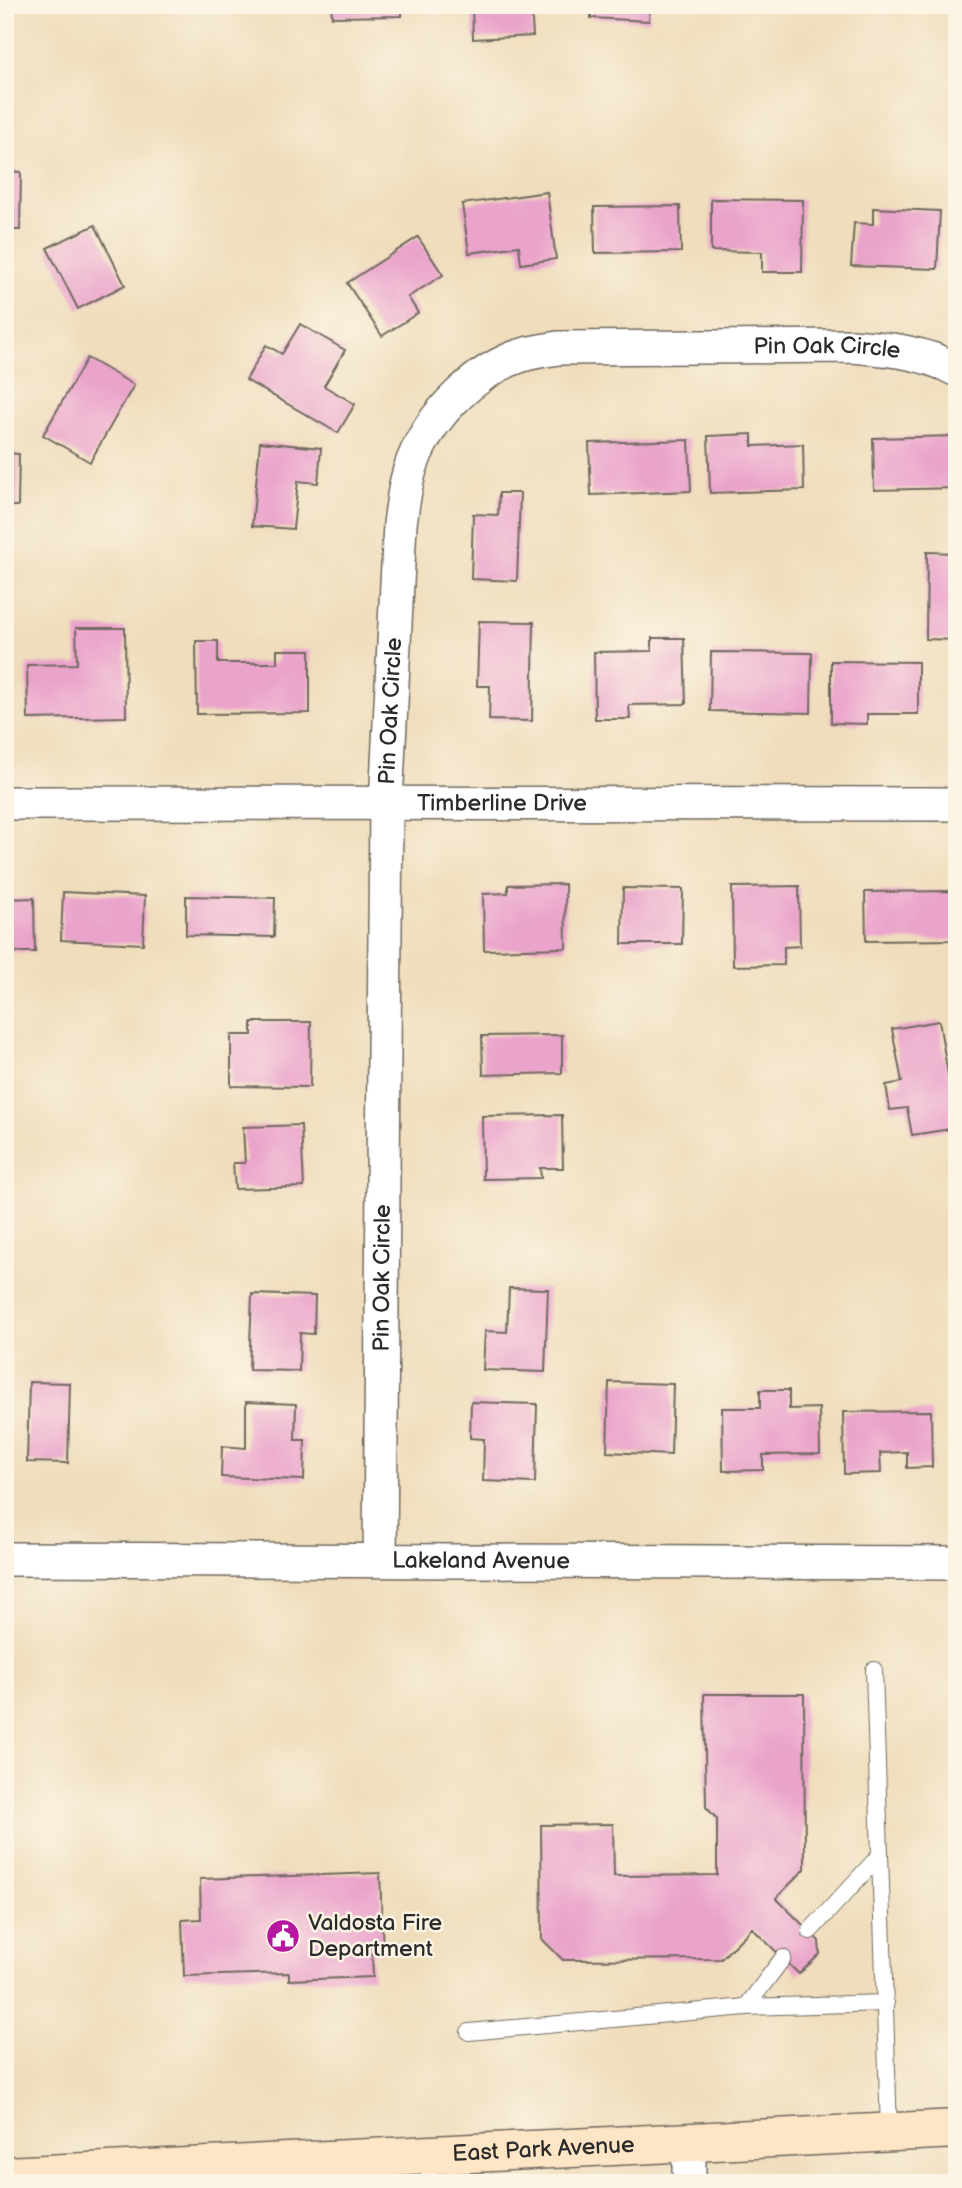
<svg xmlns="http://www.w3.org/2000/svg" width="962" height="2188" font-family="'Balsamiq Sans',sans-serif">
<rect width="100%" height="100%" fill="#fcf5e5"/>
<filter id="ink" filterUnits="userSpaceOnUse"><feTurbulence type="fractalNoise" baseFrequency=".0143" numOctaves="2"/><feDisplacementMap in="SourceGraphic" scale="14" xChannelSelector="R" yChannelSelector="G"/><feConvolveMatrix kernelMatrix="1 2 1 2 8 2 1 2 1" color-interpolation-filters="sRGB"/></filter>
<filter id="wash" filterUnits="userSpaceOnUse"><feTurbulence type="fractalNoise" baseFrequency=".00686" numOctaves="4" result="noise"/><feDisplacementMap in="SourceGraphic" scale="28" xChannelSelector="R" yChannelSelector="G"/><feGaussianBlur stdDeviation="1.57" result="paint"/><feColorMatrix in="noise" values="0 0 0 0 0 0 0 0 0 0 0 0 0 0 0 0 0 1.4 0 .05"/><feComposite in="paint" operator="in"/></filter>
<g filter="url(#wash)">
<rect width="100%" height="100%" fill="#efddbc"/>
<g id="blocks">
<!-- building -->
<g fill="#eaa3cb">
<path d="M331,5h71v11l-70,1z"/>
<path d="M472,5h59l2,31 -60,3z"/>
<path d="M591,5h59l-1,16 -58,-3z"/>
<path d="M5,171l16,1 -1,58h-15z"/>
<path d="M547,192l9,67 -35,5 -2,-18 -50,7 -7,-49z"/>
<path d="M711,199l92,1 -1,72h-40v-20l-51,-1z"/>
<path d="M680,206l1,46 -86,1 -1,-46z"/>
<path d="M873,208l67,3 -3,58 -86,-3 3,-43 19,1z"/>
<path d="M95,225l30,60 -47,24 -31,-61z"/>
<path d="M418,237l25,38 -35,22 10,16 -36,23 -35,-53z"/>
<path d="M300,324l45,26 -21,36 31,18 -17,29 -92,-53 20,-35 16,9z"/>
<path d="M87,358l47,27 -44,77 -47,-27z"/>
<path d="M752,434v12l51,-2 1,46 -94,3 -2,-57z"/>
<path d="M957,436v52l-83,2 -1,-52z"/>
<path d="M689,440l2,51 -100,4 -2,-52z"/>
<path d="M260,442l61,6 -3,35 -20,-2 -5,48 -41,-3z"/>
<path d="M5,453l14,1 -1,52h-13z"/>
<path d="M499,493h21l-3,88 -46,-2 2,-65 25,1z"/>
<path d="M927,552l30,1v87l-31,-1z"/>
<path d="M479,621l55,1 -2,99 -43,-1 1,-34h-13z"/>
<path d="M76,628h49l1,89 -98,2 -1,-54 50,-1z"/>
<path d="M652,638h32l2,66 -57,1 1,14h-35l-1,-67 58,-1z"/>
<path d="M196,641h22v22h59v-13h33v63l-113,1z"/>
<path d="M711,652l101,1 -1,60 -101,-2z"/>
<path d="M831,661l87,1v52h-51v10l-36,-1z"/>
<path d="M565,884l1,64 -82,2 -1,-56 25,-1v-8z"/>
<path d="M799,886l1,60 -16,1v18l-51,1 -1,-79z"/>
<path d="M623,888l60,1 -1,55h-60z"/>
<path d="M957,891v49l-91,1 -1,-49z"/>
<path d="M63,892l82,4 -2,48 -82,-4z"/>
<path d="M186,896l89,2 -1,39 -88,-2z"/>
<path d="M34,898l1,54h-30v-53z"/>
<path d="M939,1021l18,107 -45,7 -5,-27 -17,2 -4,-25 16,-3 -10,-53z"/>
<path d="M252,1022h59l-1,65 -79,-1v-51h21z"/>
<path d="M562,1035v38l-79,2 -1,-39z"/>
<path d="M562,1115l1,53h-23l1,10 -58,1 -1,-63z"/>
<path d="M301,1125l3,62 -69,2 -2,-26h12l-2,-36z"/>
<path d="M509,1288l39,1 -3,83 -62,-2 2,-39 22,1z"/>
<path d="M252,1294l63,2 -1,38 -14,-1 -1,38 -50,-1z"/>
<path d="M29,1382l41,1 -2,80 -41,-1z"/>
<path d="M609,1382l64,2 -2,71 -64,-3z"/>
<path d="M760,1390h29v19l30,-1 1,46 -57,1v15l-40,1 -1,-63h38z"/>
<path d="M246,1402l50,2 -1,36h10l-1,40 -83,-3 1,-31 24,2z"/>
<path d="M471,1402l66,2 -2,79 -52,-2 1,-42 -14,-1z"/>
<path d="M931,1411l1,56 -25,1v-16l-27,1 1,20 -37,1 -1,-62z"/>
<path d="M704,1694h100l1,175 -29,29 43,43 1,13 -21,20 -47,-46 -31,31 -158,1 -21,-21 -1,-114 72,-1 1,52 103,-1v-56l-11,-12z"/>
<path d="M380,1873l3,80h-11l1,24 -84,3v-7l-105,3 -2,-56 19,-1 -1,-40z"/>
<path d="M5,1926h5l1,35h-6z"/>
</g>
</g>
</g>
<g filter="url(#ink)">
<use href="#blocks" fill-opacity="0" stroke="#70695e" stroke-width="2"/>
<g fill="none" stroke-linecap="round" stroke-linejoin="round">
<!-- lane casing -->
<g stroke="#70695e" stroke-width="18">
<g id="lane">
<path d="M874,1670l15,462"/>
<path d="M810,1931l70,-76"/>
<path d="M746,2007l37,-49"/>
<path d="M469,2032l277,-25 140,-4"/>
<path d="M428,2154l2,29"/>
</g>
</g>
<!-- street casing -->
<g stroke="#70695e" stroke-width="36">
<g id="street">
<path id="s1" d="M5,803l952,1"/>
<path id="s2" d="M5,1559l952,4"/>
<path id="s3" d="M380,1560l6,-757 14,-279c3,-21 5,-43 13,-63 18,-47 64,-93 113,-107 10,-3 21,-4 32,-6l294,-2c37,3 72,6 105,24"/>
<path d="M689,2142v41"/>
</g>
</g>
<!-- secondary casing -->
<g stroke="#70695e" stroke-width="41">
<g id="secondary">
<path id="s4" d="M5,2176l952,-47"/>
</g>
</g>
<!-- lane -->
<use href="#lane" stroke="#fff" stroke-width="16"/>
<!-- street -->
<use href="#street" stroke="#fff" stroke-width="33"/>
<!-- secondary -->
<use href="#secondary" stroke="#fee5c5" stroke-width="38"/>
</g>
</g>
<!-- icons -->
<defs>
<g id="civic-disc" transform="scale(1.75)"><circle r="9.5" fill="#b5179e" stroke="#fcf5e5"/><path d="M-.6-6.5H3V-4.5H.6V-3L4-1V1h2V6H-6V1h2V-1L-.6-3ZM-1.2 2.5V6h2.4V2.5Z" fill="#fff"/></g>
</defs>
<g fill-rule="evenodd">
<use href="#civic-disc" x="283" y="1936"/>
</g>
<g text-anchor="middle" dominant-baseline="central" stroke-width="5" stroke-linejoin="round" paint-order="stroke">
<!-- street labels -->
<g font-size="23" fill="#2b2b2b" stroke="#fcf5e5">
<text stroke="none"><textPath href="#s3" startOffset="1563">Pin Oak Circle</textPath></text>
<text stroke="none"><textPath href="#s3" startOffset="849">Pin Oak Circle</textPath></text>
<text stroke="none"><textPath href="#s1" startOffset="497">Timberline Drive</textPath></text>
<text stroke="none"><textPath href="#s3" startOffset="282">Pin Oak Circle</textPath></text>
<text stroke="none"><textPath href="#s2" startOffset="476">Lakeland Avenue</textPath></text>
<text stroke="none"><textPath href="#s4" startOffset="539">East Park Avenue</textPath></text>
</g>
<!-- poi labels -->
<g font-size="23" fill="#2b2b2b" stroke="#fcf5e5" text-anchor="start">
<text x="308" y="1923">Valdosta Fire<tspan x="308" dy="26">Department</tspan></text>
</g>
</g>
<!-- margin -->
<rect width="962" height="2188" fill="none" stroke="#fcf5e5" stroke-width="28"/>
</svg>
